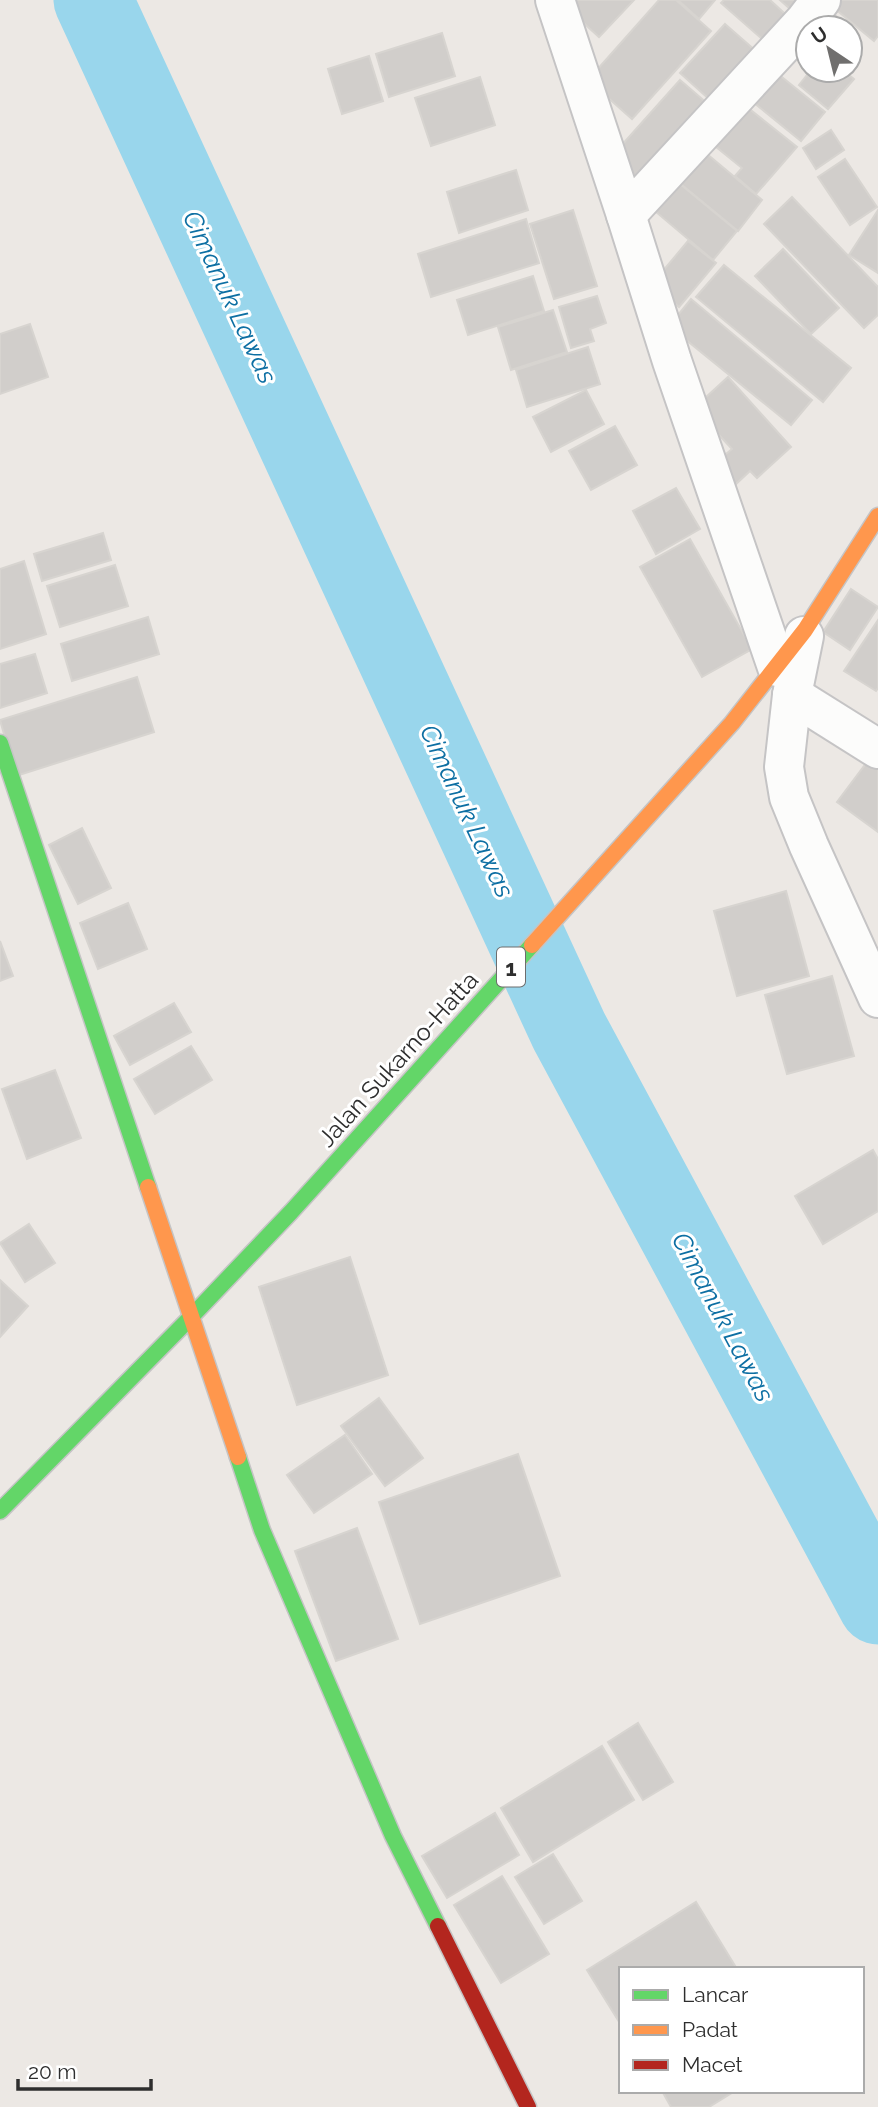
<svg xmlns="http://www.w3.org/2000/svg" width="878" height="2107" font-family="Raleway,sans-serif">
<rect width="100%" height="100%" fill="#ece8e4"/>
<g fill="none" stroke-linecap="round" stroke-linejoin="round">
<!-- river -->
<path stroke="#99d6ec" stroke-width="79" d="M93,0l476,1031 309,574"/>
</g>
<!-- building -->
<g fill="#d1cecb" stroke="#d7d4d0" stroke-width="2">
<path d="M570,0h64l-35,37 -34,-31z"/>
<path d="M659,0h17l35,31 -79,88 -44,-39z"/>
<path d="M678,0h37l-16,19z"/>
<path d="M724,0h46l23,21 -23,25 -49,-43z"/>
<path d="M780,0h31l-13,16z"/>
<path d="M830,0h48v36l-4,5 -46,-38z"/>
<path d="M824,6l30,25 -4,5v-8h-38z"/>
<path d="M725,24l39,34 -45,50 -39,-35z"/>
<path d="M442,33l13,43 -66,21 -13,-43z"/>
<path d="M369,56l14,45 -41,13 -14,-45z"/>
<path d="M772,69l53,43 -24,29 -53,-43z"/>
<path d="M811,70h32l11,9 -26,30 -29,-24z"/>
<path d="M480,77l15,48 -64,21 -16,-48z"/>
<path d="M680,80l35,30 -69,77 -34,-31z"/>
<path d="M742,103l55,44 -41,47 -21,-18 7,-8 -32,-26z"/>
<path d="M831,130l13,20 -28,19 -13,-21z"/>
<path d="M701,149l61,51 -24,31 -62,-51z"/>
<path d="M845,159l32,48 -27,18 -32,-48z"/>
<path d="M516,170l12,40 -69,23 -12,-41z"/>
<path d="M680,184l57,47 -24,29 -57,-48z"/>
<path d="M792,197l86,90v28l-14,13 -100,-104z"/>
<path d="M573,210l24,76 -43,13 -24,-75z"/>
<path d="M878,210v63l-29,-18z"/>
<path d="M526,219l13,44 -108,34 -13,-43z"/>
<path d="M688,241l28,22 -37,44 -27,-23z"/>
<path d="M783,249l56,59 -28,26 -56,-58z"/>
<path d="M724,265l127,103 -28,34 -127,-105z"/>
<path d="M533,276l11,35 -76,24 -11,-35z"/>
<path d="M597,296l9,27 -16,6 4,12 -23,7 -12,-41z"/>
<path d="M691,299l121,101 -21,25 -122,-99z"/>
<path d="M553,310l14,42 -56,18 -13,-43z"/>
<path d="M30,324l18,53 -48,17v-60z"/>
<path d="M588,347l12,37 -73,23 -11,-37z"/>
<path d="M728,377l63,70 -34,31 -7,-7 -15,14 -20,-22 17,-14 -38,-41z"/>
<path d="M586,390l18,34 -53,28 -18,-35z"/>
<path d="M615,426l22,39 -46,25 -22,-39z"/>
<path d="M676,488l24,41 -44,25 -23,-43z"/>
<path d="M103,533l8,27 -69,21 -8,-27z"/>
<path d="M690,539l62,110 -50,28 -62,-110z"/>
<path d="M24,561l22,73 -46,15v-80z"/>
<path d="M115,565l13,41 -68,21 -13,-41z"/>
<path d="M851,589l27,18 -28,43 -27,-18z"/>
<path d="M148,617l11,37 -87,27 -11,-37z"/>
<path d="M878,620v68l-2,3 -32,-20z"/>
<path d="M35,654l12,39 -47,15v-44z"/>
<path d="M137,677l17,55 -138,44 -16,-56z"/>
<path d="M873,754l5,3v75l-41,-30z"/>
<path d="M82,828l29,60 -33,16 -29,-59z"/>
<path d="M786,891l23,85 -72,20 -23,-85z"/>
<path d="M128,903l19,46 -49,20 -18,-46z"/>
<path d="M0,941l13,35 -13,5z"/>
<path d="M832,976l22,80 -67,18 -22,-79z"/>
<path d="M174,1003l17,29 -61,33 -16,-29z"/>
<path d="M191,1046l21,34 -57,34 -21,-35z"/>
<path d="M55,1070l26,68 -54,21 -25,-70z"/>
<path d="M873,1150l5,9v52l-55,33 -28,-48z"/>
<path d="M29,1224l26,39 -30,19 -25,-39z"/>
<path d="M350,1257l38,118 -91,30 -38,-118z"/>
<path d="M0,1280l28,26 -28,31z"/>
<path d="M379,1398l44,60 -38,28 -44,-60z"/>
<path d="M345,1435l27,39 -58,39 -27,-38z"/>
<path d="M518,1454l42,122 -140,48 -41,-122z"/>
<path d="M357,1528l41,111 -62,22 -41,-110z"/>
<path d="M638,1723l35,59 -30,18 -35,-58z"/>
<path d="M602,1746l32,54 -101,62 -32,-54z"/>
<path d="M495,1813l24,42 -72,43 -25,-42z"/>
<path d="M553,1854l29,47 -38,23 -29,-47z"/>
<path d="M502,1876l47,78 -48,29 -47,-78z"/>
<path d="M696,1902l41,67h-116v56l-34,-55z"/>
<path d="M662,2091h73l-26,16h-38z"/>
</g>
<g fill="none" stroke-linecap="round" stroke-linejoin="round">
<!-- street casing -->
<g stroke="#c5c4c5" stroke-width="42">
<g id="street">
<path d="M555,0l71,215 46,146 105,306"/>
<path d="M626,215l178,-193 17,-22"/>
<path d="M804,636l-12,59 -8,72 5,30 20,49 69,152"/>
<path d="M792,695l86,54"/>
</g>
</g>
<!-- fast casing -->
<g stroke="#c5c4c5" stroke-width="19">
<g id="fast">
<path d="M0,743l148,444"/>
<path d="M238,1457l24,73 131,306 45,90"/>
<path d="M0,1511l191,-194 100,-105 241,-267"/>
</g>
</g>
<!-- slow casing -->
<g stroke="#c5c4c5" stroke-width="19">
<g id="slow">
<path d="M532,945l200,-222 73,-93 73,-114"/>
<path d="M148,1187l90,270"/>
</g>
</g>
<!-- jam casing -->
<g stroke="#c5c4c5" stroke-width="19">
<path id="jam" d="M438,1926l90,181"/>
</g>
<!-- street -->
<use href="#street" stroke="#fcfcfb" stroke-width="38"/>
<!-- fast -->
<use href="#fast" stroke="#63d668" stroke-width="16"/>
<!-- slow -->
<use href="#slow" stroke="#ff974d" stroke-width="16"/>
<!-- jam -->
<use href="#jam" stroke="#b3261e" stroke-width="16"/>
</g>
<g text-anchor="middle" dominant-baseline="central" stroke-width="6" stroke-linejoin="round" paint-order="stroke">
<!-- shield labels -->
<rect fill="#fff" stroke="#6d6d6d" stroke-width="2" x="497" y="947.5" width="28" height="39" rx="5"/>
<g font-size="23" font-weight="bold" fill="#2e2e2e">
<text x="511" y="967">1</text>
</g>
<!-- street labels -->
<g font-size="24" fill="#2e2e2e" stroke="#fff">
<text transform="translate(398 1059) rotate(-48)">Jalan Sukarno-Hatta</text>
</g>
<!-- water labels -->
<g font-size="26" font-style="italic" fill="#0d6fa3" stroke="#fff">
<text transform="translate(230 297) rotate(65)">Cimanuk Lawas</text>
<text transform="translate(467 811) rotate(65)">Cimanuk Lawas</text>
<text transform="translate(723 1317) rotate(62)">Cimanuk Lawas</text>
</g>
</g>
<!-- legend -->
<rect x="619" y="1967" width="245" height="126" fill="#ffffff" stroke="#ababab" stroke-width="2"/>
<rect x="633" y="1990" width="35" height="10" fill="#63d668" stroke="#ababab" stroke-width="2"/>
<text x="682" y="2002" font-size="21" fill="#2e2e2e">Lancar</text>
<rect x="633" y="2025" width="35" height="10" fill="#ff974d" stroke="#ababab" stroke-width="2"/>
<text x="682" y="2037" font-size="21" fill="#2e2e2e">Padat</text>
<rect x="633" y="2060" width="35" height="10" fill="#b3261e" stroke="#ababab" stroke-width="2"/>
<text x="682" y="2072" font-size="21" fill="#2e2e2e">Macet</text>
<!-- north arrow -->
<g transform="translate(829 49) rotate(325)"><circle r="33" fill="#ffffff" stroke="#ababab" stroke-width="2"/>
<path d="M0-5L12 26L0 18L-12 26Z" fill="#706f6e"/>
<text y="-10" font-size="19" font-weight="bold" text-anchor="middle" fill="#2e2e2e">U</text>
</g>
<!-- scale -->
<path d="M18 2079v10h133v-10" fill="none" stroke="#2e2e2e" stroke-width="3.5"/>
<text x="28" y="2079" font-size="21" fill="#2e2e2e" stroke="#ffffff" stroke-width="5" paint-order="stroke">20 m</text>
</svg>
